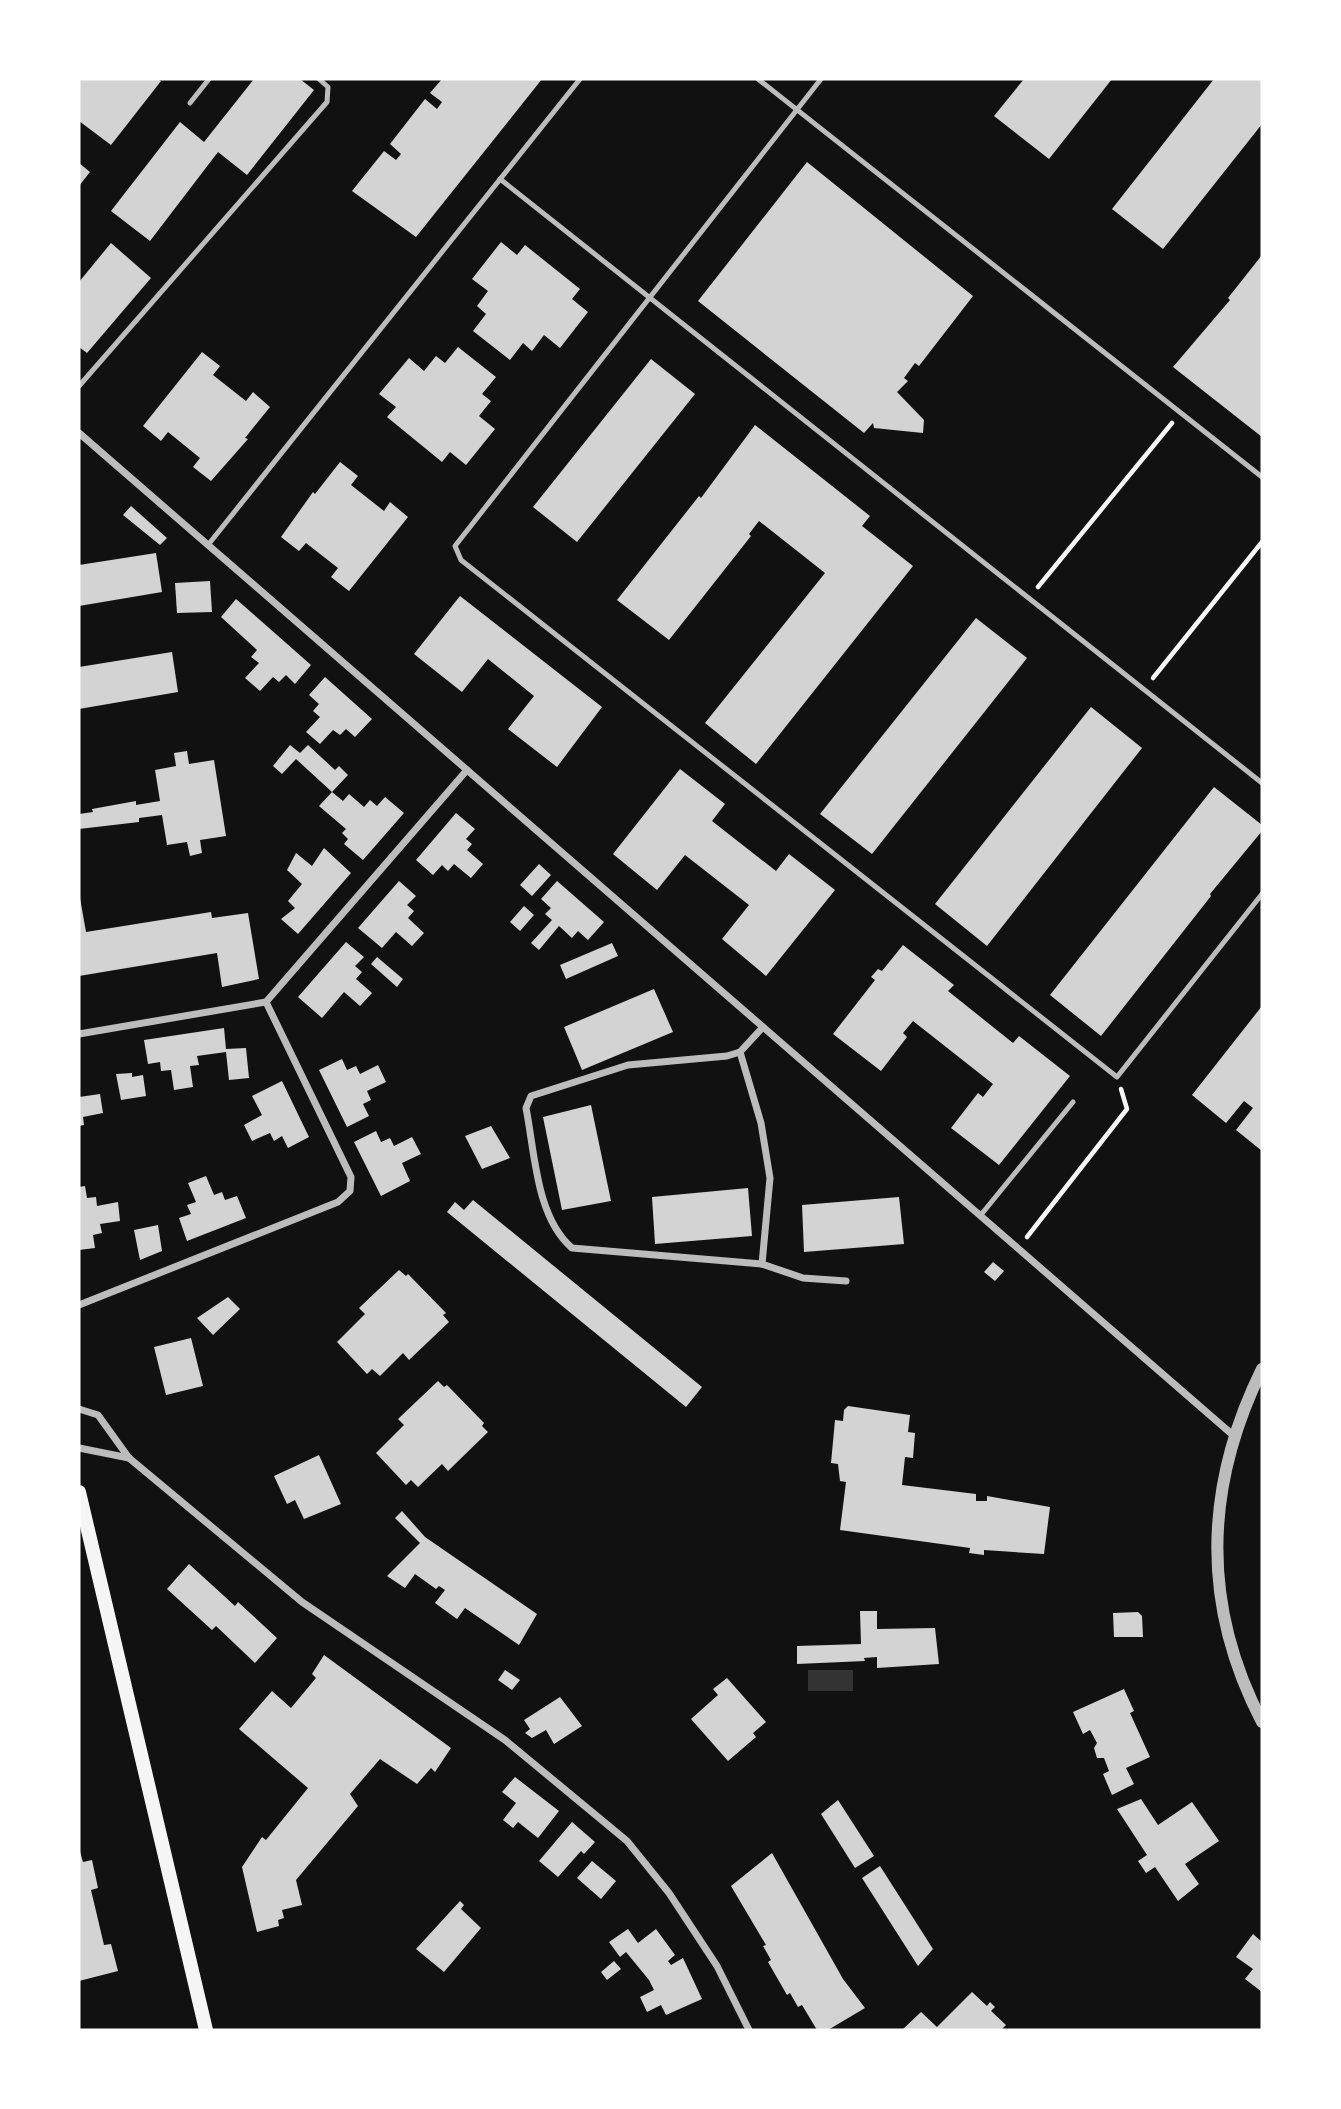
<svg xmlns="http://www.w3.org/2000/svg" width="1341" height="2109" font-family="Karla,sans-serif">
<rect width="100%" height="100%" fill="#111"/>
<!-- water -->
<rect fill="#333" x="808" y="1670" width="45" height="21"/>
<!-- building -->
<g fill="#d3d3d3">
<path d="M79,79h78l4,2 -50,64 -32,-24z"/>
<path d="M254,79h46l14,11 -67,85 -29,-23 -68,89 -39,-30 69,-89 24,20z"/>
<path d="M442,79h100l-126,158 -64,-46 32,-40 12,9 5,-6 -11,-10 35,-45 12,10 5,-7 -12,-9z"/>
<path d="M1024,79h88l-63,80 -55,-43z"/>
<path d="M1214,79h48v45l-99,125 -51,-40z"/>
<path d="M807,162l166,134 -54,70 -4,-3 -11,15 4,3 -11,11 27,28 -1,13 -49,-5 -1,-5 -9,10 -166,-132z"/>
<path d="M79,163l11,9 -11,14z"/>
<path d="M501,242l16,13 8,-10 55,44 -8,10 16,13 -28,36 -16,-13 -12,16 -9,-8 -13,17 -37,-29 13,-17 -9,-8 11,-15 -16,-12z"/>
<path d="M111,243l40,35 -64,75 -8,-6v-65z"/>
<path d="M1262,255v182l-89,-70 57,-67 -2,-2z"/>
<path d="M458,347l38,30 -14,17 9,7 -12,15 16,13 -29,36 -16,-13 -8,10 -55,-45 9,-10 -17,-13 30,-36 15,13 12,-15 9,7z"/>
<path d="M202,352l18,14 -7,9 33,26 7,-9 17,15 -25,31 3,1 -37,42 -18,-14 7,-9 -32,-26 -7,9 -18,-15z"/>
<path d="M651,359l44,35 -118,148 -44,-35z"/>
<path d="M755,425l115,91 -8,10 51,40 -157,198 -51,-41 120,-150 -66,-52 -10,13 2,2 -82,104 -52,-40 82,-104 2,2z"/>
<path d="M340,462l18,14 -7,9 33,26 6,-9 18,15 -59,74 -18,-14 7,-9 -32,-25 -7,8 -18,-14 32,-45 2,2z"/>
<path d="M131,506l36,32 -7,7 -37,-30z"/>
<path d="M156,553l6,39 -83,14v-41z"/>
<path d="M210,581l2,31 -35,1 -2,-30z"/>
<path d="M460,596l142,111 -45,60 -49,-38 26,-33 -46,-37 -26,33 -48,-38z"/>
<path d="M236,599l75,66 -16,19 -9,-9 -7,7 -6,-5 -13,14 -15,-13 14,-15 -8,-6 6,-7 -36,-33z"/>
<path d="M976,618l51,40 -155,196 -52,-40z"/>
<path d="M172,652l6,40 -99,17v-42z"/>
<path d="M325,677l47,42 -17,18 -9,-8 -6,6 -7,-5 -13,14 -14,-12 14,-15 -7,-6 6,-7 -10,-9z"/>
<path d="M1091,707l51,41 -155,198 -52,-42z"/>
<path d="M290,745l10,8 8,-8 27,25 4,-4 9,9 -16,17 -36,-33 -14,15 -9,-8z"/>
<path d="M187,751l2,13 25,-4 12,76 -26,4 2,13 -12,3 -3,-14 -20,3 -5,-30 -23,3v4l-60,7v-15l14,-2 -1,-3 44,-8v4l24,-4 -5,-31 21,-4 -2,-13z"/>
<path d="M680,769l45,35 -13,17 64,50 13,-17 46,36 -69,86 -44,-37 27,-34 -64,-50 -28,35 -44,-36z"/>
<path d="M1214,787l48,38v6l-52,63 1,2 -110,140 -51,-41z"/>
<path d="M332,792l11,9 6,-7 15,13 6,-7 7,6 8,-9 19,16 -41,47 -19,-16 4,-5 -6,-6 4,-4 -27,-23z"/>
<path d="M456,813l19,16 -9,10 6,5 -5,6 16,14 -12,14 -17,-14 -6,7 -6,-6 -9,10 -17,-15z"/>
<path d="M324,848l27,25 -53,61 -17,-15 14,-11 -7,-7 14,-17 -15,-14 9,-17 16,13z"/>
<path d="M539,864l12,11 -19,21 -12,-11z"/>
<path d="M399,881l17,15 -9,9 7,6 -6,7 16,15 -12,13 -16,-14 -14,16 -24,-20z"/>
<path d="M557,881l47,41 -16,18 -10,-9 -6,7 -13,-12 -20,24 -8,-7 21,-23 -7,-6 6,-6 -10,-9z"/>
<path d="M80,898l6,34 125,-20 1,6 36,-5 11,66 -37,8 -5,-34 -138,23z"/>
<path d="M524,906l10,9 -14,16 -10,-9z"/>
<path d="M346,942l18,15 -9,9 7,6 -6,7 16,14 -12,13 -16,-14 -22,26 -24,-21z"/>
<path d="M612,943l6,13 -52,23 -6,-14z"/>
<path d="M903,945l51,40 -6,6 65,52 6,-7 51,40 -71,89 -48,-37 27,-35 5,4 10,-13 -80,-63 -10,12 4,4 -26,34 -48,-37 42,-54 -4,-3 7,-8 4,2z"/>
<path d="M377,957l26,22 -6,8 -26,-23z"/>
<path d="M654,989l19,43 -91,38 -18,-43z"/>
<path d="M1262,1006v145l-26,-21 17,-22 -9,-7 -18,22 -34,-28z"/>
<path d="M224,1028l2,21 20,-1 3,30 -20,2 -3,-28 -29,4 2,9 -9,1 3,21 -19,3 -3,-20 -10,1 -1,-9 -12,2 -4,-24z"/>
<path d="M342,1059l5,11 9,-4 4,8 18,-9 8,17 -19,9 4,9 -8,4 6,12 -22,11 -28,-57z"/>
<path d="M132,1073v4l11,-2 3,21 -25,4 -5,-26z"/>
<path d="M282,1081l27,56 -21,11 -6,-12 -8,5 -4,-8 -18,8 -8,-16 18,-10 -10,-19z"/>
<path d="M100,1094l3,19 -20,4 1,8 -5,1v-29z"/>
<path d="M591,1105l20,96 -49,9 -19,-93z"/>
<path d="M491,1126l19,32 -28,11 -17,-33z"/>
<path d="M376,1131l5,11 9,-4 4,8 18,-9 9,17 -19,9 8,18 -29,15 -27,-54z"/>
<path d="M206,1176l8,19 8,-3 3,8 12,-4 9,22 -59,23 -8,-23 12,-4 -4,-9 9,-3 -8,-19z"/>
<path d="M85,1186l2,12 9,-1 1,9 21,-4 2,19 -20,3 2,9 -9,2 2,13 -16,2v-63z"/>
<path d="M748,1188l4,48 -97,8 -3,-47z"/>
<path d="M899,1197l5,47 -100,8 -2,-47z"/>
<path d="M473,1200l229,187 -16,20 -239,-195 8,-10 9,8z"/>
<path d="M158,1225l4,26 -22,9 -6,-30z"/>
<path d="M993,1262l11,9 -9,10 -11,-9z"/>
<path d="M399,1270l7,6 2,-2 38,39 -3,2 6,7 -40,38 -6,-7 -23,23 -8,-7 -5,5 -30,-32 28,-28 -6,-6z"/>
<path d="M228,1297l12,12 -27,26 -16,-17z"/>
<path d="M191,1338l12,48 -37,9 -12,-48z"/>
<path d="M438,1381l6,6 3,-2 37,38 -2,3 6,6 -40,39 -6,-7 -24,23 -7,-7 -5,5 -30,-32 28,-28 -6,-6z"/>
<path d="M848,1406l62,9 -2,17 7,1 -2,25 -8,-1 -3,28 74,9v7h11v-5l63,11 -6,47 -60,-4v5l-15,-2 1,-5 -130,-18 6,-48 -6,-1 -2,-17 -7,-1 4,-43 8,1 1,-11z"/>
<path d="M319,1455l22,49 -37,15 -9,-19 -8,4 -13,-28z"/>
<path d="M402,1511l23,26 112,77 -18,31 -54,-37 -8,11 -22,-16 10,-13 -6,-4 -3,3 -21,-15 -10,14 -18,-12 33,-33 -25,-25z"/>
<path d="M189,1564l46,42 3,-4 39,36 -22,25 -39,-37 -4,4 -45,-41z"/>
<path d="M860,1611h17v18l58,-1 4,36 -62,4v-11l-13,1 1,3 -68,3v-18l64,-2z"/>
<path d="M1138,1612l4,4 1,21h-29l-1,-24z"/>
<path d="M324,1655l127,93 -16,24 -4,-4 -14,16 -37,-25 -30,35 8,12 -62,74 6,25 -20,5 2,8 -6,2 1,6 -22,6 -15,-65 20,-30 4,3 42,-52 -69,-59 33,-38 19,17 25,-30 -4,-4z"/>
<path d="M505,1670l15,10 -8,10 -14,-10z"/>
<path d="M727,1678l39,44 -13,11 3,4 -28,24 -37,-42 27,-24 -5,-6z"/>
<path d="M1124,1689l10,22 -4,2 20,44 -24,11 8,16 -22,11 -9,-21 6,-3 -5,-13h-7l-3,-10 3,-5 -7,-13 -7,4 -10,-22z"/>
<path d="M560,1697l22,29 -28,18 -8,-14 -14,8 -7,-5 5,-4 -6,-9z"/>
<path d="M515,1777l44,34 -21,27 -20,-16 -5,6 -10,-8 13,-17 -14,-11z"/>
<path d="M1141,1799l17,26 34,-23 27,39 -34,23 14,20 -21,17 -23,-34 -9,6 -8,-12 9,-6 -30,-46z"/>
<path d="M838,1800l36,56 -19,12 -34,-54z"/>
<path d="M572,1822l23,20 -11,12 -3,-3 -23,26 -19,-16z"/>
<path d="M79,1848l4,14 9,-2 6,28 -7,2 13,55 7,-1 7,27 -39,10z"/>
<path d="M772,1853l71,126 22,29 -37,22h-11l-15,-25 -4,2 -8,-14 -3,2 -19,-33 3,-2 -8,-14 3,-1 -35,-59z"/>
<path d="M592,1861l24,20 -15,18 -24,-21z"/>
<path d="M880,1866l53,83 -15,17 -56,-88z"/>
<path d="M460,1901l4,4 -3,4 20,19 -37,44 -28,-23z"/>
<path d="M628,1929l10,14 18,-14 19,26 -7,6 3,4 12,-7 19,41 -36,16 -5,-10 -14,7 -7,-15 14,-7 -5,-10 -23,-28 -6,5 -11,-15z"/>
<path d="M1253,1934l9,8v50l-17,-13 8,-10 -17,-12z"/>
<path d="M614,1961l7,8 -14,11 -6,-8z"/>
<path d="M972,1992l15,14 3,-4 5,5 -4,4 15,14 -5,5h-99l19,-18 16,15z"/>
</g>
<g fill="none" stroke-linecap="round" stroke-linejoin="round">
<!-- path -->
<g stroke="#f5f5f5" stroke-width="4.5">
<path d="M1038,587l134,-164"/>
<path d="M1153,678l109,-136"/>
<path d="M1027,1237l100,-128 -6,-20"/>
</g>
<!-- service -->
<g stroke="#bcbcbc" stroke-width="5">
<path d="M758,79l504,398"/>
<path d="M821,79l-366,467 6,14 656,517 145,-183"/>
<path d="M190,103l19,-24"/>
<path d="M500,179l762,604"/>
<path d="M79,386l248,-284 1,-15 -9,-8"/>
<path d="M208,545l372,-466"/>
<path d="M980,1216l93,-114"/>
</g>
<!-- minor -->
<g stroke="#bcbcbc" stroke-width="7">
<path d="M79,433l1155,1003"/>
<path d="M763,1027l-23,25 -13,4 -99,9 -97,31 -5,12c9,45 10,109 46,140l190,16 41,14 43,3"/>
<path d="M79,1034l187,-32 201,-232"/>
<path d="M740,1052l21,71 9,55 -8,86"/>
<path d="M79,1305l259,-103 12,-11 1,-14 -85,-175"/>
<path d="M79,1409l19,6 31,43 173,144 203,138 122,101 42,52 48,73 32,64"/>
<path d="M79,1448l50,10"/>
</g>
<!-- tertiary -->
<path stroke="#bcbcbc" stroke-width="12" d="M1262,1369c-58,118 -61,236 0,353"/>
<!-- secondary -->
<path stroke="#f5f5f5" stroke-width="14" d="M79,1492l127,538"/>
</g>
<!-- border -->
<rect width="1341" height="2109" fill="none" stroke="#ffffff" stroke-width="161"/>
</svg>
